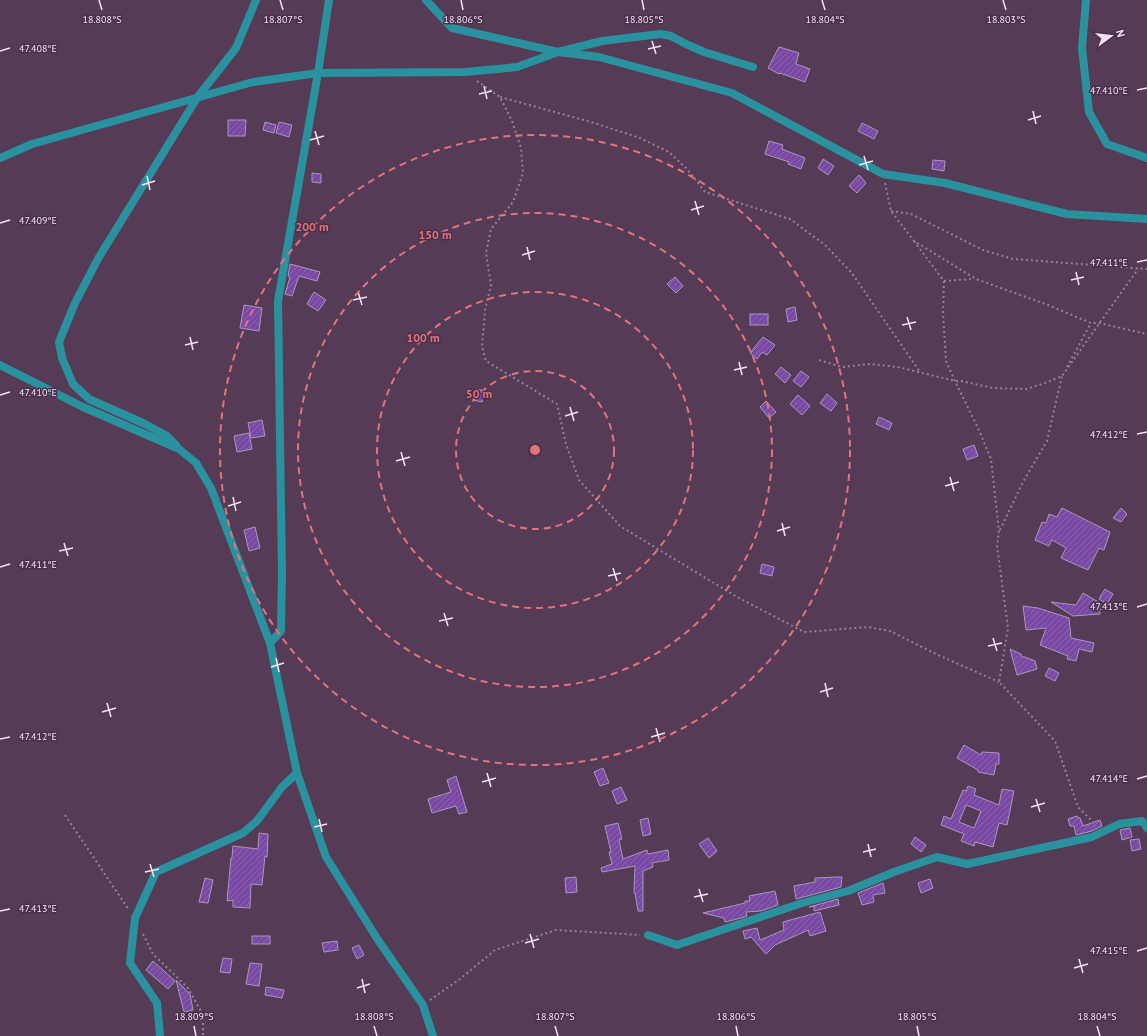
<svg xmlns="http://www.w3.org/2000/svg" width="1147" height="1036" font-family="'PT Sans',sans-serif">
<defs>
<pattern id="building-hatch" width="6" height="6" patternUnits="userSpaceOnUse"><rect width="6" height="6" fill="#7949a4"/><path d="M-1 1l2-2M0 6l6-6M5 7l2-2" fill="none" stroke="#8d63b1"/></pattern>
</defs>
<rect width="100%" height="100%" fill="#563b56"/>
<!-- building -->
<g fill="url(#building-hatch)" stroke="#a998bd" fill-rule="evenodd">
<path d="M779,47l20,6 -3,11 14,5 -5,13 -25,-9 -1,1 -11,-6z"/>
<path d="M228,120h18l-1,16h-17z"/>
<path d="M265,122l11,3 -2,8 -11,-3z"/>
<path d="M279,122l13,3 -3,12 -13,-4z"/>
<path d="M862,123l16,8 -4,8 -16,-8z"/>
<path d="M769,141l14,4 -1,4 23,9 -4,11 -13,-5 1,-2 -24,-8z"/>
<path d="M823,159l11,7 -6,9 -10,-7z"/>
<path d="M933,160l12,1 -1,10 -12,-2z"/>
<path d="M312,173l9,1v9l-9,-1z"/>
<path d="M859,175l7,8 -9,10 -8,-7z"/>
<path d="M290,264l30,8 -3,9 -18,-5 -7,20 -7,-2 5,-17 -2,-1z"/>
<path d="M675,277l8,9 -7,7 -9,-9z"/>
<path d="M314,292l12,8 -8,11 -11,-7z"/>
<path d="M244,305l18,3 -3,23 -19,-3z"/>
<path d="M795,307l2,13 -9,2 -2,-13z"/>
<rect x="750" y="314" width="18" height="11"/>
<path d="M763,337l12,8 -8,10 -5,-3 -5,7 -7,-6z"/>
<path d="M781,367l10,8 -6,8 -10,-9z"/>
<path d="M801,371l8,6 -8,10 -8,-6z"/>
<path d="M476,389l9,2 -3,11 -9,-2z"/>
<path d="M827,394l10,9 -6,8 -11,-8z"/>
<path d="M798,395l12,11 -8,9 -12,-11z"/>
<path d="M766,401l10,11 -7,6 -9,-11z"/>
<path d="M879,417l13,6 -3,7 -13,-6z"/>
<path d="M262,420l3,16 -14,2 -3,-15z"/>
<path d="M249,433l3,16 -15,3 -3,-16z"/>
<path d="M974,445l4,11 -11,4 -4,-11z"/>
<path d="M1062,508l48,24 -6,18 -5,-2 -11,22 -27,-12 5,-10 -14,-8 -3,6 -14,-6 7,-18 4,1 3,-9 8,3z"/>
<path d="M1121,508l6,6 -6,8 -8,-4z"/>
<path d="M255,527l5,21 -11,3 -5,-21z"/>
<path d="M762,564l12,3 -2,9 -12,-3z"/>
<path d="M1105,589l8,5 -6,10 -8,-5z"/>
<path d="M1083,593l17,10v11l-27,2 -22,-14 25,3z"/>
<path d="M1023,606l15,2 31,10 2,20 23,5 -2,9 -13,-3 -3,12 -9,-2 1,-3 -28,-11 6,-17 -20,2z"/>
<path d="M1010,649l11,5 1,3h3l10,4 2,8 -20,6z"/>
<path d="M1049,668l10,5 -4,8 -10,-5z"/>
<path d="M964,745l17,10 1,-3 17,1v11h-3l-2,11 -16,-3v-2l-21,-12z"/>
<path d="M603,768l6,15 -9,3 -6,-14z"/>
<path d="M456,776l11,36 -8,2 -3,-8 -24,7 -4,-14 23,-7 -4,-12z"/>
<path d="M968,786l8,3 -2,6 25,10 3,-16 12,2 -7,34 -8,-2 -6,24 -18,-5 -1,4 -13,-5 3,-7 -23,-9 3,-9 7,3 12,-29 3,1zM966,805l15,6 -7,17 -15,-6z"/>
<path d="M621,787l6,13 -10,4 -5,-13z"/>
<path d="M1077,816l1,2h2l3,8 17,-6 2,6 -10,5 -16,4 -2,-9h-4l-2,-7z"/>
<path d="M648,818l3,16 -8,2 -3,-16z"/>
<path d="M618,823l4,16 -3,1 4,19 24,-9 1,4 20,-4 1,10 -17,3 1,4 -10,4v40h-5l-3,-18h-1l1,-27 -33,6 -1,-4 11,-4 -3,-12h2l-6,-26z"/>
<path d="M1130,828l2,9 -10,3 -2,-10z"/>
<path d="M259,833l9,1 -1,23 -2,-1 -3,29 -11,-1 -1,24 -17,-1v-7l-6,1 4,-43h1l1,-12 25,3z"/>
<path d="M915,837l11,8 -5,7 -10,-8z"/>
<path d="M708,838l9,13 -8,7 -10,-14z"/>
<path d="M1139,839l2,10 -9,2 -2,-11z"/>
<path d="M576,877l1,15 -11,1 -1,-15z"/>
<path d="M837,877h5l-1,10 -45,12 -2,-13 21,-4v-4z"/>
<path d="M205,878l8,2 -5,23 -9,-1z"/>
<path d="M930,879l3,9 -12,5 -3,-10z"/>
<path d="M883,883l2,10 -12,2 1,7 -12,3 -4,-12z"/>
<path d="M775,891l3,14 -17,6 -15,1 1,4 -6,2 -16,4 -1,-4 -21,-5 42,-10v-2h5l-1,-5z"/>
<path d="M838,899l1,6 -25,6v-5l-5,1z"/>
<path d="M820,912l6,19 -16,5 -2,-6 -33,15 -9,9 -15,-17 -6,2 -2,-8 14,-3 3,12 24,-10 -1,-8z"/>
<rect x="252" y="936" width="18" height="8"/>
<path d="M337,941l1,9 -14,2 -2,-9z"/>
<path d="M359,945l5,10 -7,4 -5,-11z"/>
<path d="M223,958l9,1 -2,14 -10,-1z"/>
<path d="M153,961l22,20 -7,8 -22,-19z"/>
<path d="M250,963l12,1 -3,22 -13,-2z"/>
<path d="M176,980l14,14 3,16 -9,2z"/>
<path d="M266,987l18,3 -2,8 -17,-3z"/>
</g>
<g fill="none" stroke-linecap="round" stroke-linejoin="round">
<!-- path -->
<g stroke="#978097" stroke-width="2" stroke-dasharray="2 3" stroke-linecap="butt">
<path d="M477,81l23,16 12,24 9,27 2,25 -10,29 -22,27 -5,24 5,32 -6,25 -3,37 4,14 71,43 9,40 13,36 41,46 117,71 67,35 64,-5 22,4 48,24 61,27"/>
<path d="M500,97l91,25 49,16 29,14 18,17 18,23 85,27 35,26 26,27 69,100"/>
<path d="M885,183l6,28 23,30 62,38 72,26 43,18h8l48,11"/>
<path d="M891,211l20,3 72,36 30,9 134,10"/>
<path d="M914,241l30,40 -1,32 3,48 9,20 23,47 13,31 8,72 -2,15 11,82 -9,54 56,59 23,66 17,17 -1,2"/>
<path d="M944,281l30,-2"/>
<path d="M819,360l23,7 28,-3 28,3 57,14h6l32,7 33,1 19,-6 17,-7 76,-107"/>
<path d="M1067,367l24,-44"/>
<path d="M1000,530l23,-48 24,-41 15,-65"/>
<path d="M65,815l64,95"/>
<path d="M143,934l10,20 35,34 15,27v21"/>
<path d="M430,1000l30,-21 35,-29 61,-20 84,5"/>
</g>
<!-- minor -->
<g stroke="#2a929e" stroke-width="8">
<path d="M426,0l26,28 106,24 41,5 133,36 151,81 62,9 122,31 80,5"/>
<path d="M1086,0l-4,48 7,64 18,32 40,14"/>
<path d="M0,158l32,-14 221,-62 65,-9 11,-73"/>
<path d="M0,365l83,42 96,42 17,14 15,25 59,155 27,130 29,84 52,83 45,65 10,31"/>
<path d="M176,445l-9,-9 -22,-12 -56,-25 -16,-15 -11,-26 -3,-16 16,-39 24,-46 98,-159 39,-50 20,-48"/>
<path d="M270,643l11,-12 1,-58 -4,-272 40,-228 147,-1 52,-5 41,-15 44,-11 58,-7 11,2 15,8 18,8 49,15"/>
<path d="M648,935l29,10 125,-42 46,-12 46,-19 43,-15 30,7 125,-27 27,-13 23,-3 5,7"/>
<path d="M160,1036l-3,-33 -27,-40 5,-45 21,-46 87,-39 14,-12 25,-34 15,-14"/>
</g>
</g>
<!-- ticks -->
<path fill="none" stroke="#f4e3f4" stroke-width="1.5" d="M99,0l3,10M280,0l3,10M461,0l2,10M642,0l2,10M822,0l3,10M1003,0l3,10M652,41l4,13M648,49l13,-3M0,51l10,-3M484,86l3,13M1137,90l10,-2M479,94l13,-3M1033,111l3,13M1028,120l13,-4M315,131l4,14M310,140l14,-4M864,156l4,14M859,165l14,-4M147,176l3,14M142,185l13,-4M695,201l4,14M691,210l13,-4M0,223l10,-3M527,247l3,13M522,255l13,-4M1137,262l10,-2M1076,272l3,13M1071,280l13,-3M358,292l4,13M353,300l14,-3M907,317l4,13M902,325l14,-3M190,337l3,13M185,345l13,-3M739,362l3,13M734,370l13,-3M0,395l10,-3M570,407l4,14M565,416l13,-4M1137,434l10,-2M401,452l4,14M396,461l14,-4M950,477l4,14M945,486l14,-4M233,497l3,14M228,506l13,-4M782,523l3,13M777,531l13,-4M64,543l4,13M59,551l14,-3M0,567l10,-3M613,568l4,13M608,576l13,-3M1137,607l10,-3M444,613l4,13M439,621l14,-3M993,638l4,13M988,646l14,-3M276,658l3,14M271,667l13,-4M825,683l3,14M820,692l13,-4M107,703l4,14M102,712l14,-4M656,728l4,14M651,737l14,-4M0,739l10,-2M487,773l4,14M1137,779l10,-3M482,782l14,-4M1036,799l4,13M1031,807l14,-4M319,819l3,13M314,827l13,-3M868,844l3,13M863,852l13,-3M150,864l4,13M145,872l14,-3M699,889l4,13M694,897l14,-3M0,911l10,-2M530,934l4,14M525,943l14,-4M1137,951l10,-3M1079,959l4,14M1074,968l14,-4M362,979l3,14M357,988l13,-4M194,1026l2,10M374,1026l3,10M555,1026l3,10M736,1026l2,10M917,1026l2,10M1097,1026l3,10"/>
<!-- distance rings -->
<g fill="none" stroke="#e2737a" stroke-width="2" stroke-dasharray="7 5">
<circle cx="535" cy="450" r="79"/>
<circle cx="535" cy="450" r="158"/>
<circle cx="535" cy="450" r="237"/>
<circle cx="535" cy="450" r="315"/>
</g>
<g font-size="10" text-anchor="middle" fill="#f4e3f4" stroke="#4b304b" stroke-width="3" stroke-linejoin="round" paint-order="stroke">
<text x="102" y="23">18.808°S</text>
<text x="283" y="23">18.807°S</text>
<text x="463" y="23">18.806°S</text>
<text x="644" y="23">18.805°S</text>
<text x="825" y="23">18.804°S</text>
<text x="1006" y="23">18.803°S</text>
<text x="38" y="52">47.408°E</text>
<text x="1109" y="94">47.410°E</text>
<text x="38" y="224">47.409°E</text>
<text x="1109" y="266">47.411°E</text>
<text x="38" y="396">47.410°E</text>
<text x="1109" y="438">47.412°E</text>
<text x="38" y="568">47.411°E</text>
<text x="1109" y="610">47.413°E</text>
<text x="38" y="740">47.412°E</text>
<text x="1109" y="782">47.414°E</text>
<text x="38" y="912">47.413°E</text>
<text x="1109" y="954">47.415°E</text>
<text x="194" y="1020">18.809°S</text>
<text x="374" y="1020">18.808°S</text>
<text x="555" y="1020">18.807°S</text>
<text x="736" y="1020">18.806°S</text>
<text x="917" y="1020">18.805°S</text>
<text x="1097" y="1020">18.804°S</text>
</g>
<circle cx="535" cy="450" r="6" fill="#e2737a" stroke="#4b304b" stroke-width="2"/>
<g font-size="12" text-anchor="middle" font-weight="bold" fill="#e2737a" stroke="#4b304b" stroke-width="3" stroke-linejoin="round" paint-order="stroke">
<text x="312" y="231">200 m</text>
<text x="435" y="239">150 m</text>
<text x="423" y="342">100 m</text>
<text x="479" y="398">50 m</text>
</g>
<!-- north arrow -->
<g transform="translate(1111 36) rotate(75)" stroke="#4b304b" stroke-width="3" paint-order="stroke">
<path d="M0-3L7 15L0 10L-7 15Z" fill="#f4e3f4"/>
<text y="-6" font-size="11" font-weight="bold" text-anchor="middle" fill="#f4e3f4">N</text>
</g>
</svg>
